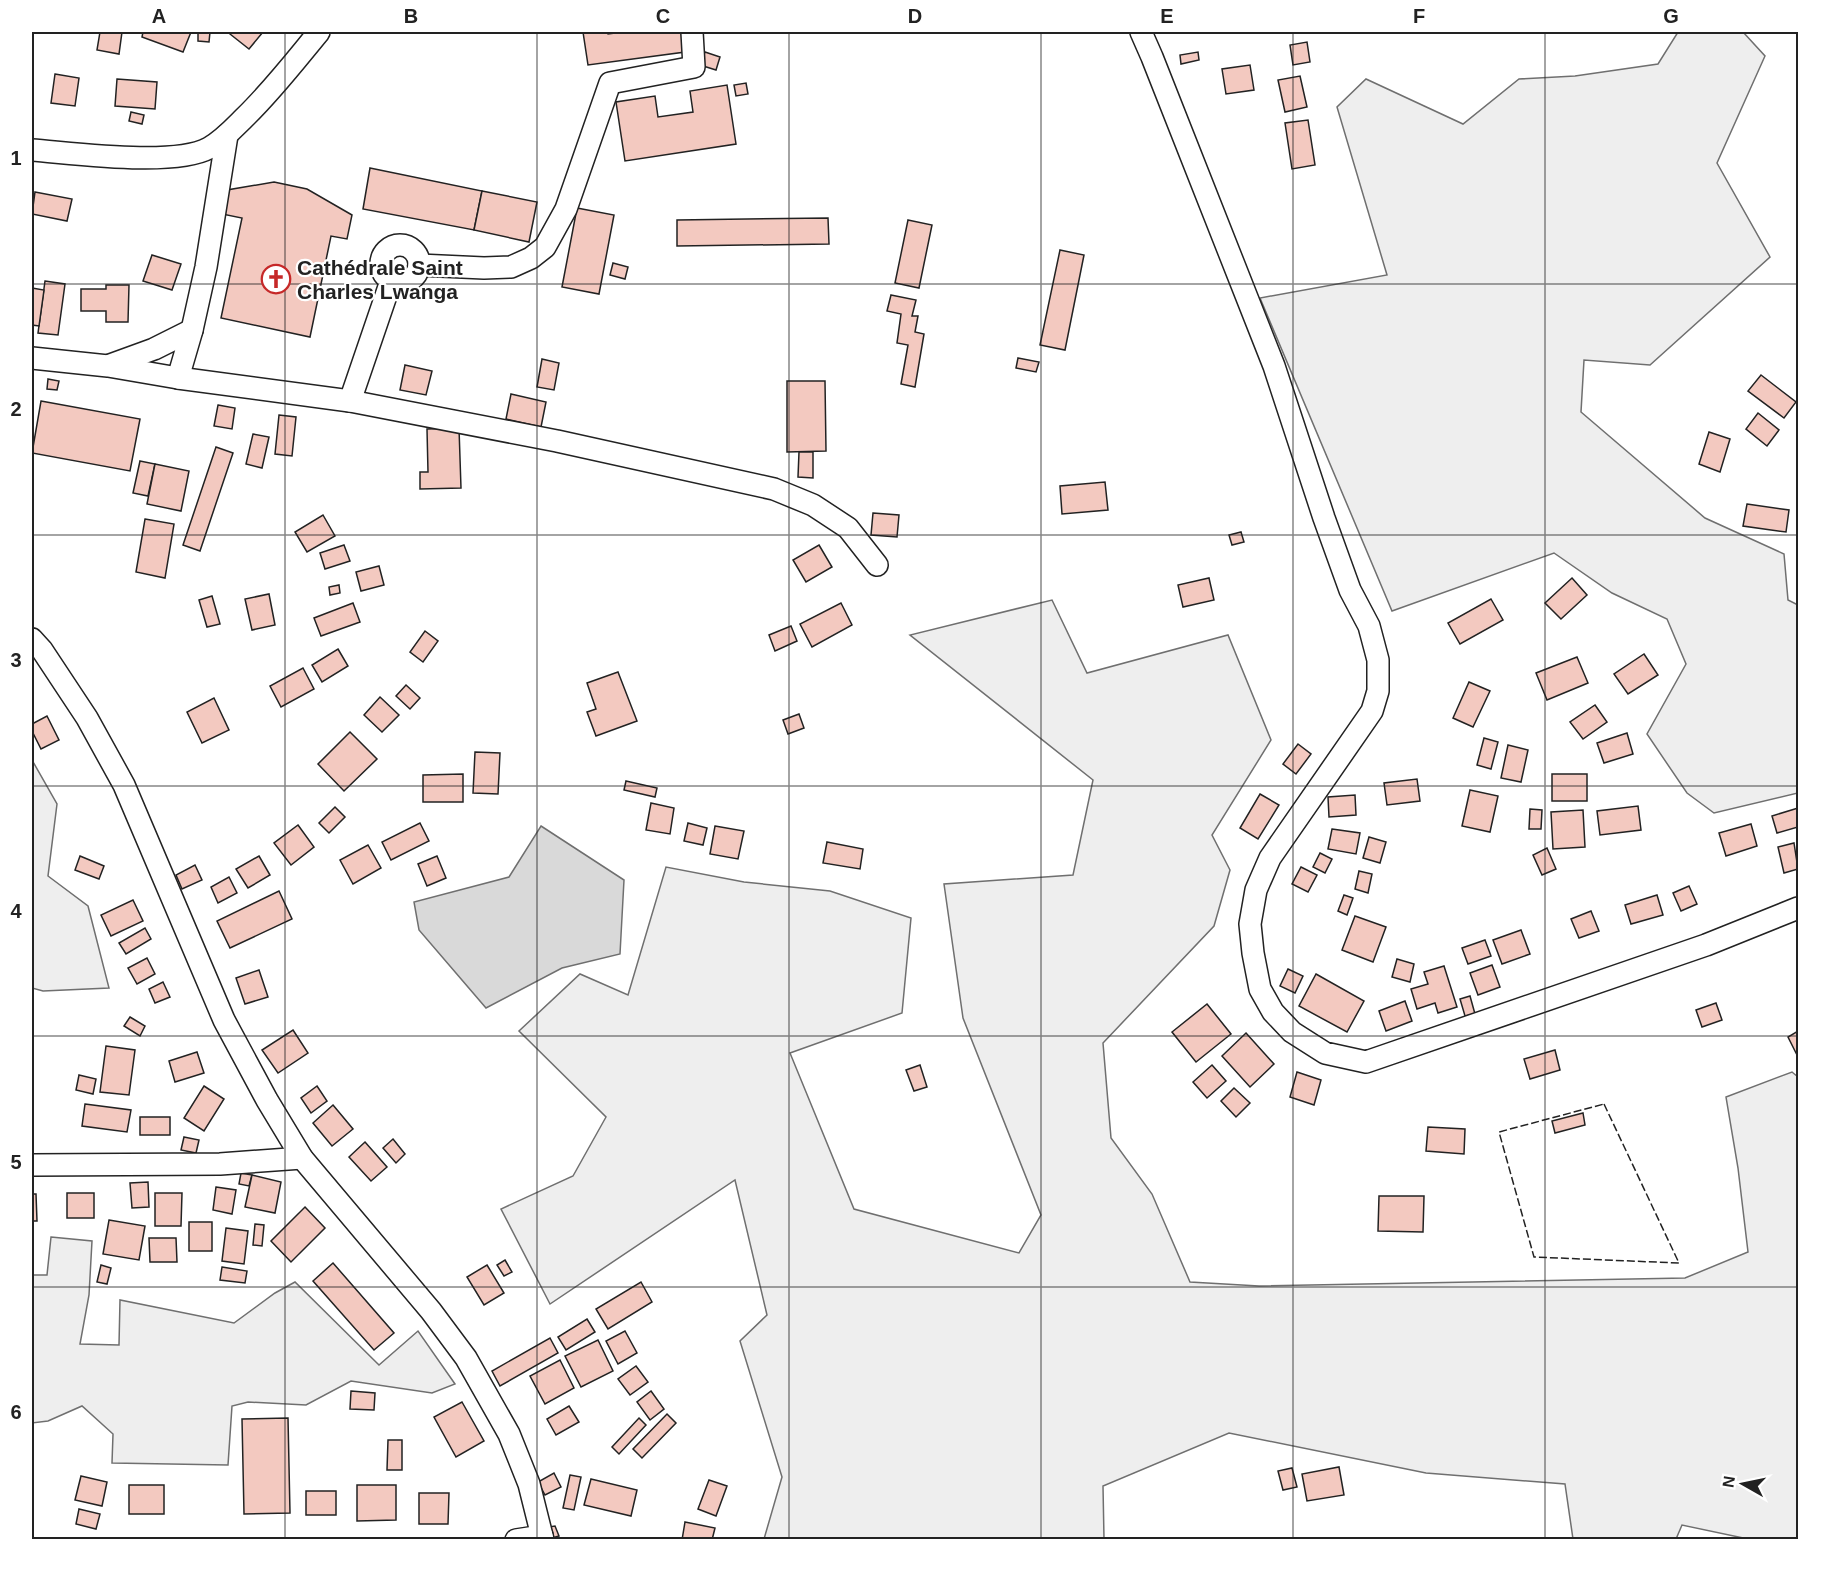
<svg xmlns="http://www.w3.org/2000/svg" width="1830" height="1571" font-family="Arial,sans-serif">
<rect width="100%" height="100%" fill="#fff"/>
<!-- green -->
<g fill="#eee" stroke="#6f6f6f" stroke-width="1.5">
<path d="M1678,32h65l22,24 -48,107 53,94 -120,108 -66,-5 -3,52 124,106 79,36 4,46 10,5v188l-84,20 -27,-20 -40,-59 39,-70 -19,-45 -55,-26 -58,-40 -162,58 -132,-313 127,-23 -50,-168 29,-28 97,45 56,-45 56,-3 83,-12z"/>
<path d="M1052,600l35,73 141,-38 43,105 -59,95 18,35 -16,56 -111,117 8,95 41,56 38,88 69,4 426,-8 63,-26 -10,-84 -12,-71 66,-25 6,5v462h-50l-66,-14 -6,14h-103l-8,-55 -139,-11 -197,-40 -126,53 1,53h-340l18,-62 -42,-136 27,-26 -32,-135 -185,124 -49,-95 72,-33 33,-59 -87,-86 61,-57 48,21 38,-128 78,15 86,9 81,27 -9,95 -112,40 64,156 165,44 22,-38 -78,-197 -19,-134 129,-9 20,-95 -183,-145z"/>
<path d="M32,760l25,44 -9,72 40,30 21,82 -66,3 -11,-3z"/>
<path d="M51,1237l41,4 -3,54 -9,49 39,1 1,-45 114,23 41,-30 20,-11 84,83 39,-34 37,53 -23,9 -81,-12 -45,24 -58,-3 -16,4 -4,59 -116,-2 1,-29 -31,-28 -34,15 -16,2 1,-40h-1v-108h15z"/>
</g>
<!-- water -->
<path fill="#d9d9d9" stroke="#6f6f6f" stroke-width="1.5" d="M541,826l83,54 -4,74 -58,14 -76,40 -67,-78 -5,-28 95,-25z"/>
<!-- building -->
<g fill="#f3c9c0" stroke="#222" stroke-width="1.5">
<path d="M100,32h22l-3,22 -22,-4z"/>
<path d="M143,32h48l-8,20 -41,-15z"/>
<path d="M198,32h12l-1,10 -11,-1z"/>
<path d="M232,32h31l-14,17 -19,-15z"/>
<path d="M583,32h24l1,2 15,-2h60l2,20 -97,13z"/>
<path d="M1307,42l3,20 -17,3 -3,-20z"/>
<path d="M705,52l15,5 -4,13 -16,-5z"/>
<path d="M1198,52l1,8 -18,4 -1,-9z"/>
<path d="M1250,65l4,25 -28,4 -4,-25z"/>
<path d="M55,74l24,4 -4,28 -24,-3z"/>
<path d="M1300,76l7,31 -22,5 -7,-32z"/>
<path d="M117,79l40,3 -2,27 -40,-3z"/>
<path d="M746,83l2,11 -12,2 -2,-11z"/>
<path d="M727,85l9,59 -111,17 -9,-59 39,-6 3,21 35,-5 -3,-21z"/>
<path d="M131,112l13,3 -2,9 -13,-3z"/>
<path d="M1308,120l7,45 -23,4 -7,-46z"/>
<path d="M370,168l112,23 -8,39 -111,-21z"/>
<path d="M274,182l33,7 45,26 -5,24 -16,-3 -21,101 -89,-19 21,-100 -20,-4 5,-24z"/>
<path d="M482,191l55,11 -8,40 -55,-12z"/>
<path d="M35,192l37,7 -5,22 -35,-7z"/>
<path d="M577,208l37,7 -15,79 -37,-7z"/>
<path d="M828,218l1,26 -152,2v-26z"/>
<path d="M908,220l24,5 -13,63 -24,-5z"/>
<path d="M1060,250l24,5 -19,95 -25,-5z"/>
<path d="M152,255l29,9 -9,26 -29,-9z"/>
<path d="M613,263l15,4 -3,12 -15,-4z"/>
<path d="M45,281l20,3 -7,51 -20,-2z"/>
<path d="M106,285h23l-1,37h-22v-11h-25v-22h25z"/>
<path d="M32,288l12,2 -5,36 -7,-1z"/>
<path d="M891,295l25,5 -4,16h6l-3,16 9,2 -9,53 -14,-3 7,-39 -11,-2 4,-29 -14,-3z"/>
<path d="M1018,358l21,4 -3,10 -20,-4z"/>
<path d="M542,359l17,4 -5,27 -17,-3z"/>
<path d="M405,365l27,6 -6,24 -26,-5z"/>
<path d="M1761,375l35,27 -12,16 -36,-27z"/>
<path d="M48,379l11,2 -2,9 -10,-1z"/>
<path d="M787,381h38l1,70 -39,1z"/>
<path d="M511,394l35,8 -5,25 -35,-8z"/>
<path d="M41,401l99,18 -10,52 -98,-18z"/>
<path d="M218,405l17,3 -3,21 -18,-3z"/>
<path d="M1758,413l21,17 -12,16 -21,-17z"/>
<path d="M279,415l17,2 -4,39 -17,-2z"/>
<path d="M459,428l2,60 -41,1v-17h8l-1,-43z"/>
<path d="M1709,432l21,7 -10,33 -21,-8z"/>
<path d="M253,434l16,3 -7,31 -16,-4z"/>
<path d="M216,447l17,6 -33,98 -17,-6z"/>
<path d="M799,452h14v26l-15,-1z"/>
<path d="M140,461l15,3 -7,32 -15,-3z"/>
<path d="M155,464l34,7 -8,40 -34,-7z"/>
<path d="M1105,482l3,28 -46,4 -2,-28z"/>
<path d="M1747,504l42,6 -3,22 -43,-6z"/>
<path d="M873,513l26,2 -2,22 -26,-2z"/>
<path d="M323,515l12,21 -28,16 -12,-20z"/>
<path d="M145,519l29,5 -9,54 -29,-6z"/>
<path d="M1241,532l3,10 -12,3 -3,-10z"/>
<path d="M344,545l6,16 -25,8 -5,-16z"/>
<path d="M819,545l13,22 -26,15 -13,-22z"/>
<path d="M379,566l5,19 -23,6 -5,-19z"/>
<path d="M1209,578l5,22 -31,7 -5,-22z"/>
<path d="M1572,578l15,17 -26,24 -16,-16z"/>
<path d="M339,585l1,8 -10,2 -1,-8z"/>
<path d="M269,594l6,31 -23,5 -7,-31z"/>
<path d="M212,596l8,28 -13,3 -8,-27z"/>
<path d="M1491,599l12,21 -43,24 -12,-21z"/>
<path d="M353,603l7,19 -39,14 -7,-18z"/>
<path d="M841,603l11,22 -40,22 -12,-23z"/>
<path d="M791,626l6,15 -22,10 -6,-16z"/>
<path d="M425,631l13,10 -15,21 -13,-10z"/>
<path d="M338,649l10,17 -26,16 -10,-17z"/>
<path d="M1644,654l14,21 -30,19 -14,-20z"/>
<path d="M1577,657l11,26 -41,17 -11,-27z"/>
<path d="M303,668l11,21 -33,18 -11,-21z"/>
<path d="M618,672l19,49 -41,15 -9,-24 9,-3 -9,-26z"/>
<path d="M1469,682l21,9 -17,36 -20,-9z"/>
<path d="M406,685l14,13 -10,11 -14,-13z"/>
<path d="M380,697l19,18 -17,17 -18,-17z"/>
<path d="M214,698l15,32 -27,13 -15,-31z"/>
<path d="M1595,705l12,17 -24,17 -13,-17z"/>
<path d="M799,714l5,14 -16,6 -5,-14z"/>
<path d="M47,716l12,24 -18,9 -9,-18v-7z"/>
<path d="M350,732l27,27 -33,32 -26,-27z"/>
<path d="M1627,733l6,21 -29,9 -7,-20z"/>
<path d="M1484,738l14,4 -7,27 -14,-4z"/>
<path d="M1298,744l13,10 -15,20 -13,-10z"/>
<path d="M1508,745l20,5 -7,32 -20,-4z"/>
<path d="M475,752l25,1 -2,41 -25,-1z"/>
<path d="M463,774v28h-40v-27z"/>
<rect x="1552" y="774" width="35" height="27"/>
<path d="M1417,779l3,22 -33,4 -3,-22z"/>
<path d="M626,781l31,7 -2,9 -31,-7z"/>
<path d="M1470,790l28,6 -8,36 -28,-6z"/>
<path d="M1260,794l19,11 -21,34 -18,-11z"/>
<path d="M1355,795l1,20 -27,2 -1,-20z"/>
<path d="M651,803l23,5 -4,26 -24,-4z"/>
<path d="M1638,806l3,24 -41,5 -3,-24z"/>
<path d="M335,807l10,10 -16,16 -10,-10z"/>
<path d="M1798,808v19l-21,6 -5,-17z"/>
<path d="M1530,809l12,1 -1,19h-12z"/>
<path d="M1583,810l2,37 -32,2 -2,-37z"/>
<path d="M420,823l9,18 -38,19 -9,-18z"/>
<path d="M688,823l19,5 -4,17 -19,-4z"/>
<path d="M1751,824l6,22 -31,10 -7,-23z"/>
<path d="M298,825l16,22 -23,18 -17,-22z"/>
<path d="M715,826l29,5 -6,28 -28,-5z"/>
<path d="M1332,829l28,4 -4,21 -28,-5z"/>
<path d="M1369,837l17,5 -6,21 -17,-5z"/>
<path d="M827,842l36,7 -3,20 -37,-6z"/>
<path d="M1794,843l4,26 -14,4 -6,-26z"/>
<path d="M368,845l13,23 -28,16 -13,-24z"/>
<path d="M1547,848l9,21 -14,6 -9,-20z"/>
<path d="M1320,853l12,6 -7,14 -12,-6z"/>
<path d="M80,856l24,10 -5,13 -24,-9z"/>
<path d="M259,856l11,19 -22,13 -12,-19z"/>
<path d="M437,856l9,22 -19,8 -9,-22z"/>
<path d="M195,865l7,15 -20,9 -6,-14z"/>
<path d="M1301,867l16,8 -9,17 -16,-8z"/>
<path d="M1359,871l13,3 -4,19 -13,-4z"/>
<path d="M229,877l8,16 -19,10 -7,-16z"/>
<path d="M1689,886l8,18 -16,7 -8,-18z"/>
<path d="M279,891l13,28 -62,29 -13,-27z"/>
<path d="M1344,895l9,3 -6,17 -9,-4z"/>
<path d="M1657,895l6,20 -32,9 -6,-19z"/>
<path d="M133,900l10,21 -32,15 -10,-21z"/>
<path d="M1591,911l8,20 -20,7 -8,-19z"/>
<path d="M1355,916l31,11 -13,35 -31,-12z"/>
<path d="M145,928l6,11 -25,15 -7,-11z"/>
<path d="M1521,930l9,24 -28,10 -9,-24z"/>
<path d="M1485,940l6,16 -23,8 -6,-16z"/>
<path d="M147,958l8,16 -18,10 -9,-16z"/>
<path d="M1397,959l17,5 -4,18 -18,-5z"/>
<path d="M1492,965l8,22 -22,8 -8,-22z"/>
<path d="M1444,966l13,41 -19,6 -3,-10 -18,6 -6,-20 17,-5 -4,-12z"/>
<path d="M1288,969l15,7 -8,17 -15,-7z"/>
<path d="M259,970l9,27 -23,7 -9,-26z"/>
<path d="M1316,974l48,27 -17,31 -48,-26z"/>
<path d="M163,982l7,15 -15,6 -6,-14z"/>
<path d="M1470,996l5,18 -10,2 -5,-17z"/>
<path d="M1405,1001l7,20 -26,10 -7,-20z"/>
<path d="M1716,1003l6,17 -20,7 -6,-17z"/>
<path d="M1207,1004l24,30 -35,28 -24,-30z"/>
<path d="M130,1017l15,9 -5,10 -16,-10z"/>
<path d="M293,1030l15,23 -30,20 -16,-23z"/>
<path d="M1798,1031v26l-10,-20z"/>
<path d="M1246,1033l28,31 -24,23 -28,-31z"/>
<path d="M106,1046l29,4 -6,45 -29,-3z"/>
<path d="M1555,1050l5,20 -30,9 -6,-20z"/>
<path d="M197,1052l7,21 -29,9 -6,-21z"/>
<path d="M920,1065l7,22 -13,4 -8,-21z"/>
<path d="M1212,1065l14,16 -19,17 -14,-16z"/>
<path d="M1297,1072l24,8 -7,25 -24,-8z"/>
<path d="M79,1075l17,4 -3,15 -17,-4z"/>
<path d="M204,1086l20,13 -20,32 -20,-13z"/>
<path d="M317,1086l10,15 -16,12 -10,-15z"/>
<path d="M1234,1088l16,15 -14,14 -15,-16z"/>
<path d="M85,1104l46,6 -4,22 -45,-6z"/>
<path d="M333,1105l20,24 -21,17 -19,-23z"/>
<path d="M1583,1113l2,12 -30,8 -3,-12z"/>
<rect x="140" y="1117" width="30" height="18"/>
<path d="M1428,1127l37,2 -1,25 -38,-3z"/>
<path d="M184,1137l15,3 -3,13 -15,-3z"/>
<path d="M393,1139l12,15 -9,9 -13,-15z"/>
<path d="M365,1142l22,25 -16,14 -22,-24z"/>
<path d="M241,1173l11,2 -3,11 -10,-2z"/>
<path d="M252,1175l29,7 -6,31 -30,-6z"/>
<path d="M148,1182l1,25 -17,1 -2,-25z"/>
<path d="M216,1187l20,3 -4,24 -19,-4z"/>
<rect x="67" y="1193" width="27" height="25"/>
<path d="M155,1193h27l-1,33h-26z"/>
<path d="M32,1194h4l1,27h-5z"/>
<path d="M1379,1196h45l-1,36 -45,-1z"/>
<path d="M305,1207l20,21 -34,34 -20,-21z"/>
<path d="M109,1220l36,6 -6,34 -36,-6z"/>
<rect x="189" y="1222" width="23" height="29"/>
<path d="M255,1224l9,1 -2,21 -9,-1z"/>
<path d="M226,1228l22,3 -4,33 -22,-3z"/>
<path d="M149,1238h27l1,24h-27z"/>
<path d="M505,1260l7,12 -8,4 -7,-11z"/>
<path d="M333,1263l61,70 -20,17 -61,-69z"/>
<path d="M101,1265l10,3 -4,16 -10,-2z"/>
<path d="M487,1265l17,28 -20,12 -17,-28z"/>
<path d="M222,1267l25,4 -2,12 -25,-3z"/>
<path d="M641,1282l11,20 -44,27 -12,-20z"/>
<path d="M587,1319l8,13 -29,18 -8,-13z"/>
<path d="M625,1331l12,22 -19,11 -12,-23z"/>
<path d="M550,1338l8,15 -58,33 -8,-15z"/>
<path d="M598,1340l15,31 -32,16 -16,-31z"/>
<path d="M560,1360l14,28 -29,16 -15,-28z"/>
<path d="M636,1366l12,16 -18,13 -12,-16z"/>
<path d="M351,1391l24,2 -1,17 -24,-1z"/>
<path d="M651,1391l13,18 -14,11 -13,-18z"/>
<path d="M462,1402l22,39 -28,16 -22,-40z"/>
<path d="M569,1406l10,16 -23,13 -9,-16z"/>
<path d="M667,1414l9,9 -34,35 -9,-9z"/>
<path d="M288,1418l2,95 -46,1 -2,-95z"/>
<path d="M639,1418l7,7 -27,29 -7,-7z"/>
<path d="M388,1440h14v30h-15z"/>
<path d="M1339,1467l5,28 -37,6 -5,-27z"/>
<path d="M1292,1468l5,19 -14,3 -5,-19z"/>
<path d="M554,1473l7,14 -16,8 -7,-13z"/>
<path d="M570,1475l11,2 -7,33 -11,-2z"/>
<path d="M81,1476l26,6 -5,24 -27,-6z"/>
<path d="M591,1479l46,11 -6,26 -47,-11z"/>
<path d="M709,1480l18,6 -11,30 -18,-7z"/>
<rect x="129" y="1485" width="35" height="29"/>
<path d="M357,1485h39v35l-39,1z"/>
<rect x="306" y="1491" width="30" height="24"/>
<path d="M419,1493h30l-1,31h-29z"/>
<path d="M79,1509l21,5 -4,15 -20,-5z"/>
<path d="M685,1522l30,6 -3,12h-30z"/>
<path d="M555,1526l4,10 -7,2 -4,-11z"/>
</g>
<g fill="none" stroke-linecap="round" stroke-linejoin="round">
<!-- minor casing -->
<g stroke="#222" stroke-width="24">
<g id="minor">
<path d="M1141,32l11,25 122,309 50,152 26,72 19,36 9,34v31l-6,20 -102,147 -14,32 -6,34 3,29 7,36 13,23 19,20 33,21 41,9 340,-117 92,-37"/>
<path d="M32,150c41,3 142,17 177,-2 14,-8 24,-19 35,-30 28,-27 51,-57 75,-86"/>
<circle cx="400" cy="264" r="19"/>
<path d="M419,265l65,3 27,-1 20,-9 14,-11 21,-38 44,-126 84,-16 -2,-35"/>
<path d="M32,358l76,8 70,12 172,23 41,-120"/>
<path d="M110,365l44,-16 38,-19"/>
<path d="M178,378l14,-48 14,-63 21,-132"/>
<path d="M350,401l207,40 217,48 39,16 35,23 29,37"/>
<path d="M32,639l10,11 45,68 37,67 100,235 43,80 35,58 129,153 35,47 43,76 20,50 14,56"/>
<path d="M32,1165l188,-1 82,-6"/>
<path d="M516,1540l26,-4"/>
</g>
</g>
<!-- minor -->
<use href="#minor" stroke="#fff" stroke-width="21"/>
<!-- fence -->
<path stroke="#222" stroke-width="1.5" stroke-dasharray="8 3" stroke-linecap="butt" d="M1604,1104l75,159 -145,-6 -35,-125z"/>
</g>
<!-- grid -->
<path fill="none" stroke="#222" stroke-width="1.5" stroke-opacity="0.55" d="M285,32v1508M537,32v1508M789,32v1508M1041,32v1508M1293,32v1508M1545,32v1508M32,284h1766M32,535h1766M32,786h1766M32,1036h1766M32,1287h1766"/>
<!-- icons -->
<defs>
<g id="church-ring" transform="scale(1.5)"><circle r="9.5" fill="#fff" stroke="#c62828" stroke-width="1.5"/><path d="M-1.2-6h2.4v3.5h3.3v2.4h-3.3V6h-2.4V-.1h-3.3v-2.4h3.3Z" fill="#c62828"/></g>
</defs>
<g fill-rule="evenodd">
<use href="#church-ring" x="276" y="279"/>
</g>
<g text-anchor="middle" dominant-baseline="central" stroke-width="4.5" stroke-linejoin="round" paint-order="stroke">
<!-- poi labels -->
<g font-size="21" font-weight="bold" fill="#222" stroke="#fff" text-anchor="start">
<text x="297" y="267">Cathédrale Saint<tspan x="297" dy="24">Charles Lwanga</tspan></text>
</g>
</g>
<!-- border -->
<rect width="1830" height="1571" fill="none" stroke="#ffffff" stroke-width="66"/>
<!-- north arrow -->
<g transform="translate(1743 1484) rotate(279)" stroke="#ffffff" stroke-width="4.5" paint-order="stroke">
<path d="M0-4.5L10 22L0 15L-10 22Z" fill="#222222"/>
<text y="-9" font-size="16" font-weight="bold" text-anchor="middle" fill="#222222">N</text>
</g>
<rect x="33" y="33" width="1764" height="1505" fill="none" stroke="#222" stroke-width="2"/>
<g font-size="20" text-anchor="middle" font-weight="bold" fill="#222">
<text x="159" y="23">A</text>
<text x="411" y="23">B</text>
<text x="663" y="23">C</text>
<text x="915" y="23">D</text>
<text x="1167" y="23">E</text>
<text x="1419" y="23">F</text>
<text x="1671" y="23">G</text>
<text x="16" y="165">1</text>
<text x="16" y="416">2</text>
<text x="16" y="667">3</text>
<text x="16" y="918">4</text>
<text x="16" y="1169">5</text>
<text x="16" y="1419">6</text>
</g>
</svg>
